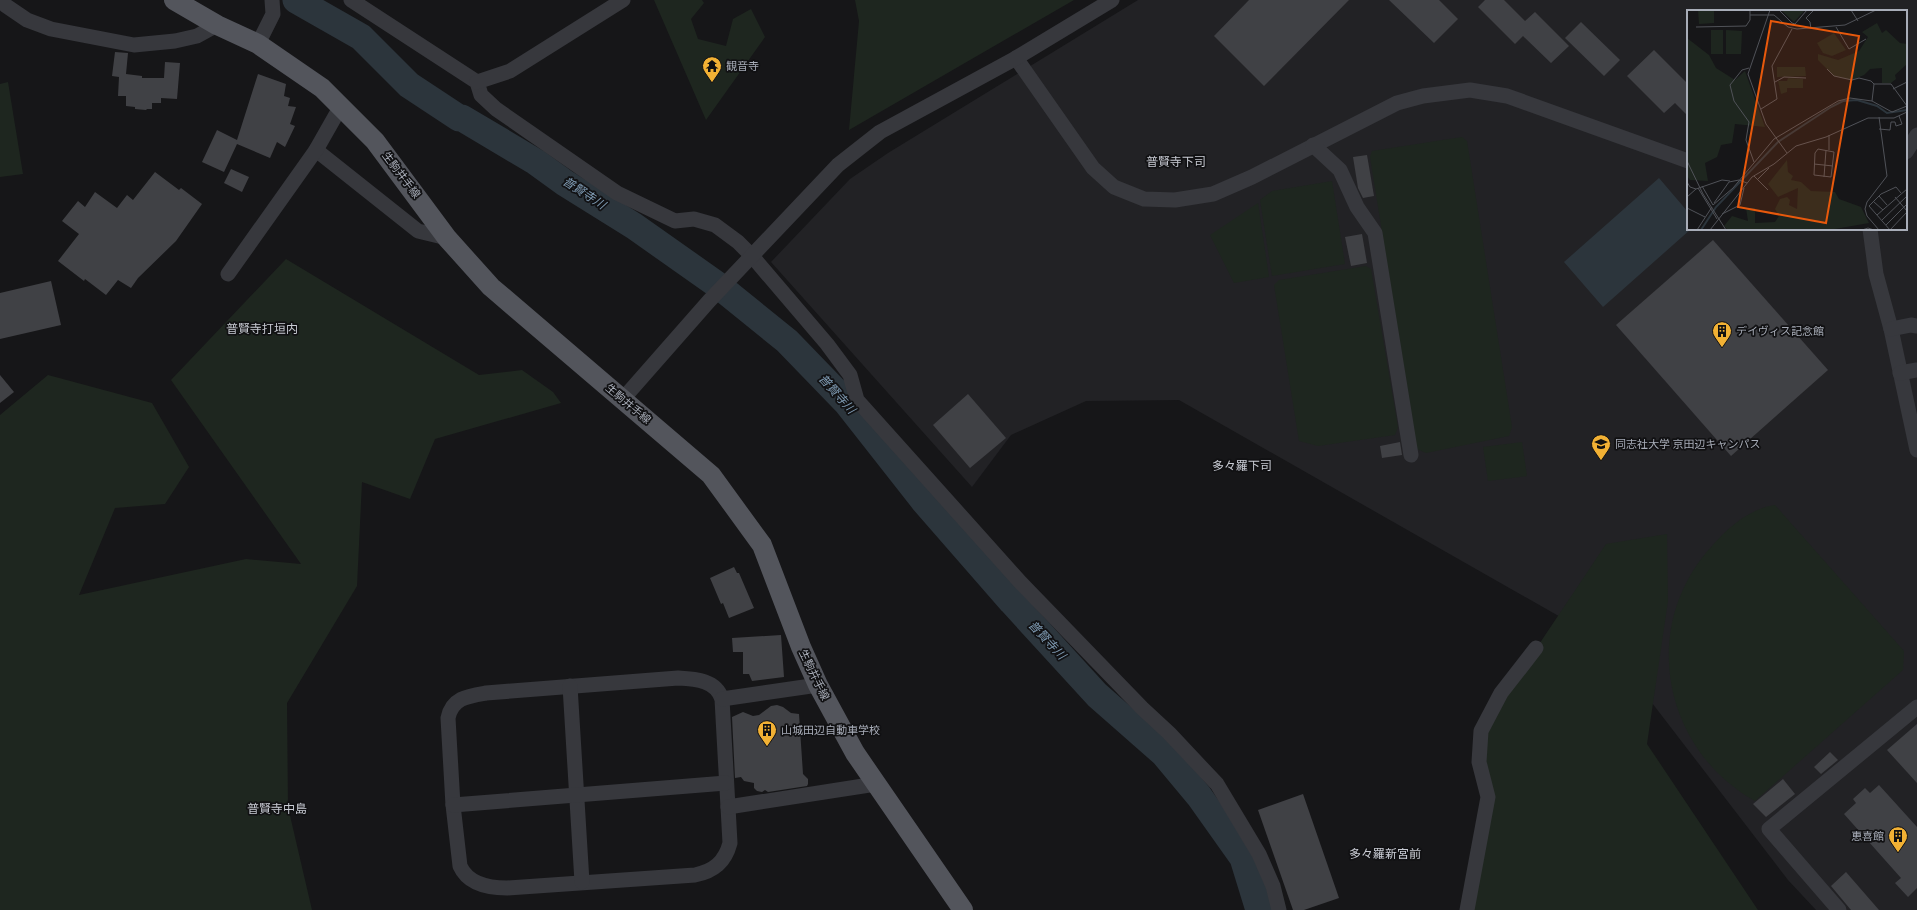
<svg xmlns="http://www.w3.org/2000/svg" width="1917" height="910" font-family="'Fira Sans Condensed','Noto Sans JP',sans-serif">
<rect width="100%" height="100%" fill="#161618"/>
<!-- built -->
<path fill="#222225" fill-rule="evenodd" d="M1138,0h779v910h-101l-28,-30 -182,-237 -427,-243 -93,1 -75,34 -39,52 -201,-225 79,-83 38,-26zM1688,11h218v218h-218z"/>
<!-- green -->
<g fill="#1e261f">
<path d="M654,0h48l2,3 -13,16 7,20 28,7 7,-27 18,-10 14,28 -59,83z"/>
<path d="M855,0h219l-225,130 10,-109z"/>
<path d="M8,82l15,92 -23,3v-93z"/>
<path d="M1462,137l5,4 45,286 -3,9 -83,17 -9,-4 -47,-292 2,-6z"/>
<path d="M1332,181l13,83 -73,12 -12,-76 12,-9z"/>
<path d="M1258,203l11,74 -35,6 -24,-48z"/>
<path d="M286,259l193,116 43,-5 31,22 8,11 -126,36 -25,60 -48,-17 -5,104 -70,117 1,104 24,103h-312v-495l48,-40 104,28 37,64 -24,37 -50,4 -36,87 167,-36 55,5 -130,-184z"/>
<path d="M1366,266l5,3 27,158 -3,8 -77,11 -19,-5 -25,-156 5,-5z"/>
<path d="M1522,442l5,34 -39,5 -5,-34z"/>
<path d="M1775,505l129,146 -1,19 -148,131c-93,-52 -116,-176 -43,-255 15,-18 39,-38 63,-41z"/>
<path d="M1667,534l1,67 -21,143 111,166h-291l21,-113 -7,-66 125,-187z"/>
</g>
<!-- water -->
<path fill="#2c353c" d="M1659,178l29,34v17h3l-88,78 -39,-45z"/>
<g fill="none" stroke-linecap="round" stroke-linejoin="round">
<!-- river -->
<path stroke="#2c353c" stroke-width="27" d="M296,0l65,37 48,48 50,33h3l74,44 29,21 69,43 85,60 68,55 59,61 77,98 89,102 85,93 67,59 35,42 44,62 16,52"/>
</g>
<!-- building -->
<g fill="#404145">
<path d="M1249,0h100l-85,86 -50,-50z"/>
<path d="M1389,0h50l19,19 -24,24z"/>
<path d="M1485,0h19l21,21 10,-9 34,34 -18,17 -28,-27 -8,8 -37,-37z"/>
<path d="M1581,22l39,38 -16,16 -39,-38z"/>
<path d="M1654,50l34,34v32l-13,-13 -11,10 -37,-37z"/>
<path d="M115,52l13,1 -2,21 16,2v2h22l1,-16 15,1 -3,36 -16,-1v5h-9v6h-5l-1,1 -11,-1v-2l-9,-1v-10h-8l1,-19 -7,-1z"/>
<path d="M258,74l28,10 -2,12 6,2 -2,8 8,1 -6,17 5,2 -10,21 -8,-5 -7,16 -33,-14 -13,28 -22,-10 15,-32 20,10z"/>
<path d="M1367,155l7,41 -11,2 -5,-10 -5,-31z"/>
<path d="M231,169l18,8 -7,15 -18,-9z"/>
<path d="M155,172l24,18 2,-2 21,16 -26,37 -38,37 -7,10 -13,-8 -12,15 -21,-16 -1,2 -26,-20 21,-27 -17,-13 16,-20 7,6 10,-15 22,16 10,-13 6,5z"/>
<path d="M1362,234l5,29 -16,3 -6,-29z"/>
<path d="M1713,240l115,130 -97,86 -115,-131z"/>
<path d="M51,281l10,44 -61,14v-46z"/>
<path d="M0,375l14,17 -14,11z"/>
<path d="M968,394l38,44 -36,30 -37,-43z"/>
<path d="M1400,442l2,13 -20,3 -2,-12z"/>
<path d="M734,567l3,6h2l15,35 -25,10 -6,-15 -2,1 -11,-26z"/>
<path d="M781,635l3,42 -32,4 -3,-7h-6v-22h-10l-1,-14z"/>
<path d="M777,705l6,2 8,6 8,1 4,60 5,5v5l-1,2 -39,6 -3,-2 -3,2 -5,-1 -3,-3v-5l-10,-2 -3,-4 -6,1 -3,-61 11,-5 10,4 6,-1 12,-9z"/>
<path d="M1917,724v59l-30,-33z"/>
<path d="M1830,752l8,8 -17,14 -7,-7z"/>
<path d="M1783,779l12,15 -29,23 -13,-13z"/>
<path d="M1879,785l38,42v61l-9,9 -13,-14 6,-5 -57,-64 12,-11 -3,-4 12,-11 5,5z"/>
<path d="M1303,794l36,104 -35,12h-11l-35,-100z"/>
<path d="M1846,872l33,38h-28l-20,-24z"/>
</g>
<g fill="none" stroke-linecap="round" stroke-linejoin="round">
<!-- minor -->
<g stroke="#37383d" stroke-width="15">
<path d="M2,0l3,5 22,15 24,9 83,16 41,-4 22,-5 20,-11"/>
<path d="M351,0l126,82 4,13 15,14 121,84 58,28 19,-2 21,6 23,17 14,14 75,88 23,31 7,25 164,183 121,125 27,25 48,51 42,70 14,32 6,24"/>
<path d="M258,44l15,-30 -1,-14"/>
<path d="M1016,58l77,110 21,19 30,12 31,1 38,-6 39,-17 145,-74 26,-7 47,-6 37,6 181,65"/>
<path d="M477,82l33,-11 113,-71"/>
<path d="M1313,145l27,25 17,37 18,26 36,222"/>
<path d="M316,150l102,81 29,7"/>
<path d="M1906,152l11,-17"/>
<path d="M1870,229l6,45 15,55 26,121"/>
<path d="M228,274l88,-124 25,-44"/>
<path d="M1891,329l20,-4 6,1"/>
<path d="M1900,373l17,-3"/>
<path d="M622,400l87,-99 129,-136 42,-33 136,-74 96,-58"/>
<path d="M678,678c18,1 38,2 44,21l8,144c-5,19 -16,28 -35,32l-188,13c-19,0 -39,-4 -47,-22l-7,-61 -5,-87c4,-20 20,-22 38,-25z"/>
<path d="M570,686l12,196"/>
<path d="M722,699l96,-14"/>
<path d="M453,805l273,-22"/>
<path d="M728,807l148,-23"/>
<path d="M1467,910l21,-113 -9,-35 2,-31 20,-38 35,-45"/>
<path d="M1839,910l-70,-81 148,-122"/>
</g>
<!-- major -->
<path stroke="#53555c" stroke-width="20" d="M174,0l43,25 41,19 64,44 53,53 72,97 44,49 220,188 51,70 39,102 17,38 37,68 108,157"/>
</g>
<!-- icons -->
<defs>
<g id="temple-pin" transform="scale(1)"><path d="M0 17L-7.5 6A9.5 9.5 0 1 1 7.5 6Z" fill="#f2b134" stroke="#111113"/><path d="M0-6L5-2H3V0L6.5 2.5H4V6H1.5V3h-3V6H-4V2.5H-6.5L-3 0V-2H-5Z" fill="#111"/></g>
<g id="building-pin" transform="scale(1)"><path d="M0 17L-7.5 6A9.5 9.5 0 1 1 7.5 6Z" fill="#f2b134" stroke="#111113"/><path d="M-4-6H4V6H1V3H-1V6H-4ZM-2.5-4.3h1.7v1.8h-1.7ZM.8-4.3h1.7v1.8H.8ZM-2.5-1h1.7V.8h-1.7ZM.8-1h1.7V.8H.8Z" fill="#111"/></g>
<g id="university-pin" transform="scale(1)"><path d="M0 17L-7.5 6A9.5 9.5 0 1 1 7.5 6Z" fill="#f2b134" stroke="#111113"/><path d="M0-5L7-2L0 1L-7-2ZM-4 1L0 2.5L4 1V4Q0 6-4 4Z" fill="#111"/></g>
</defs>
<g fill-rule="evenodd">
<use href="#temple-pin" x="712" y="66"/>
<use href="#building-pin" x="1722" y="331"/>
<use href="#university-pin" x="1601" y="444"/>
<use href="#building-pin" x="767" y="730"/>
<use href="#building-pin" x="1898" y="836"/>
</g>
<g text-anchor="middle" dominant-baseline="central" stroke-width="3.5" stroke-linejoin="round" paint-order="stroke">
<!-- poi labels -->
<g font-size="11" fill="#a8adb8" stroke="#111113" text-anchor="start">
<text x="726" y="66">観音寺</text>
<text x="1736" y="331">デイヴィス記念館</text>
<text x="1615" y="444">同志社大学 京田辺キャンパス</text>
<text x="781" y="730">山城田辺自動車学校</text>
<text x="1884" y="836" text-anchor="end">恵喜館</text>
</g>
<!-- street labels -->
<g font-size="11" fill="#a8adb8" stroke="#111113">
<text transform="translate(401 175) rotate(53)">生駒井手線</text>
<text transform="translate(628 404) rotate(40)">生駒井手線</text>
<text transform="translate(814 675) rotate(64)">生駒井手線</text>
</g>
<!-- neighbourhood labels -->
<g font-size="12" fill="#c9ccd4" stroke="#111113">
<text x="1176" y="162">普賢寺下司</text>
<text x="262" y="329">普賢寺打垣内</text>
<text x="1242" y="466">多々羅下司</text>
<text x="277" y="809">普賢寺中島</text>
<text x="1385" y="854">多々羅新宮前</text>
</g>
<!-- water labels -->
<g font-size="12" font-style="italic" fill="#7f9bb3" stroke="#111113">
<text transform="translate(584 193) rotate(33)">普賢寺川</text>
<text transform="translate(837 394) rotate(48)">普賢寺川</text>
<text transform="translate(1047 640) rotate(47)">普賢寺川</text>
</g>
</g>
<!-- overview -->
<g transform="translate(1687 10)">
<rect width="220" height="220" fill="#161618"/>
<path d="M11,0h16v13l-15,1zM94,0h24l-11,12zM190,13l5,10 4,-3 14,13 7,1v20l-12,11 1,4 -5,4h-9v-15l-12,1 -6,6 -12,5 -18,-4 -16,-16v-6l20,6 21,-9 9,-14 -6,-5zM24,20h12v24h-12zM39,20l16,1 -1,23h-15zM147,23l12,17 -14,6 -9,-3 -6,-10zM0,28l22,17 7,13 19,12 10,-9 20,56 -30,-3 -3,19 -11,2 -4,12 -12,6 3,18 -18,-1 -3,-4zM90,57h28l1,9 -29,1zM101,68l15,1v9h-16v4l-6,2 -3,-13h9zM100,150l1,12 5,4 -2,4 10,2 10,9 24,1 4,7 22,8 8,16 -40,7h-101l-4,-4 8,-10 16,5 -2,-13h9v15l20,-1 4,-6 -4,-7 5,-10 7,-2 3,3 -1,5 8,4 1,-21 -20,9 -10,-13z" fill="#1e261f"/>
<path fill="none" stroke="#2c353c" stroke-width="2" d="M14,220l15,-23 62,-65 53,-35 12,-6 14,-1 20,6 10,7 20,-3"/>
<path fill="none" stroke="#505258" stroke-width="1" d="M83,0l-22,64 18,50 21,29M92,0l13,13 3,1 12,-14M164,0l7,11M63,5h24l14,12 9,2 48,-4 31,-15M9,17l50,-1 4,-6v-10M149,17l13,22 17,-10M124,19l-1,-7 -4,-4 8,-8M62,58l-7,2 -12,15 4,16 15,21 -3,18 8,22M140,59l7,7 18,4 7,-2 12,3 3,3h17l16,22M88,72l9,-5 22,1M206,79l14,-7M185,91l20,11 15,-6M74,99l16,-10 -5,-33 20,-37M204,112h4l1,4 6,-2 -3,-8M192,119l11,1 1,-8M131,139l16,3 -3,25 -17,-2 1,-22zM142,140v-15M0,151l16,33 23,36M127,154l19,2M67,166l14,14M137,167l2,-27M71,169l11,-11M0,172l3,5 6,2 26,-9 8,1M15,176l11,19 20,-17 41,-49 64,-38 12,-3 22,3 2,-17M11,178l19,31M192,186l8,9M0,187l9,-8M208,187l12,14M187,192l9,8M27,193l15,-21 10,-2 8,3M0,198l18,9M35,204l18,-9 4,-17M190,205l30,-26M195,210l25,-24M199,215l21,-21M10,220l15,-23M23,220l42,-53 22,-13 22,-18 30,-9 42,-19h26l13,-6M175,220l6,-2 6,2M192,220l-12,-14 -2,-7 2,-7 20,-26 -8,-59M203,220l-21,-24 12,-12 15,-7 5,6M203,220l17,-18"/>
<path fill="#e8590c" fill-opacity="0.15" stroke="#e8590c" stroke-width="2" d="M84,11l88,15 -33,187 -88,-16z"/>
<rect width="220" height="220" fill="none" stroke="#a8adb8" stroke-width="2"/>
</g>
</svg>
